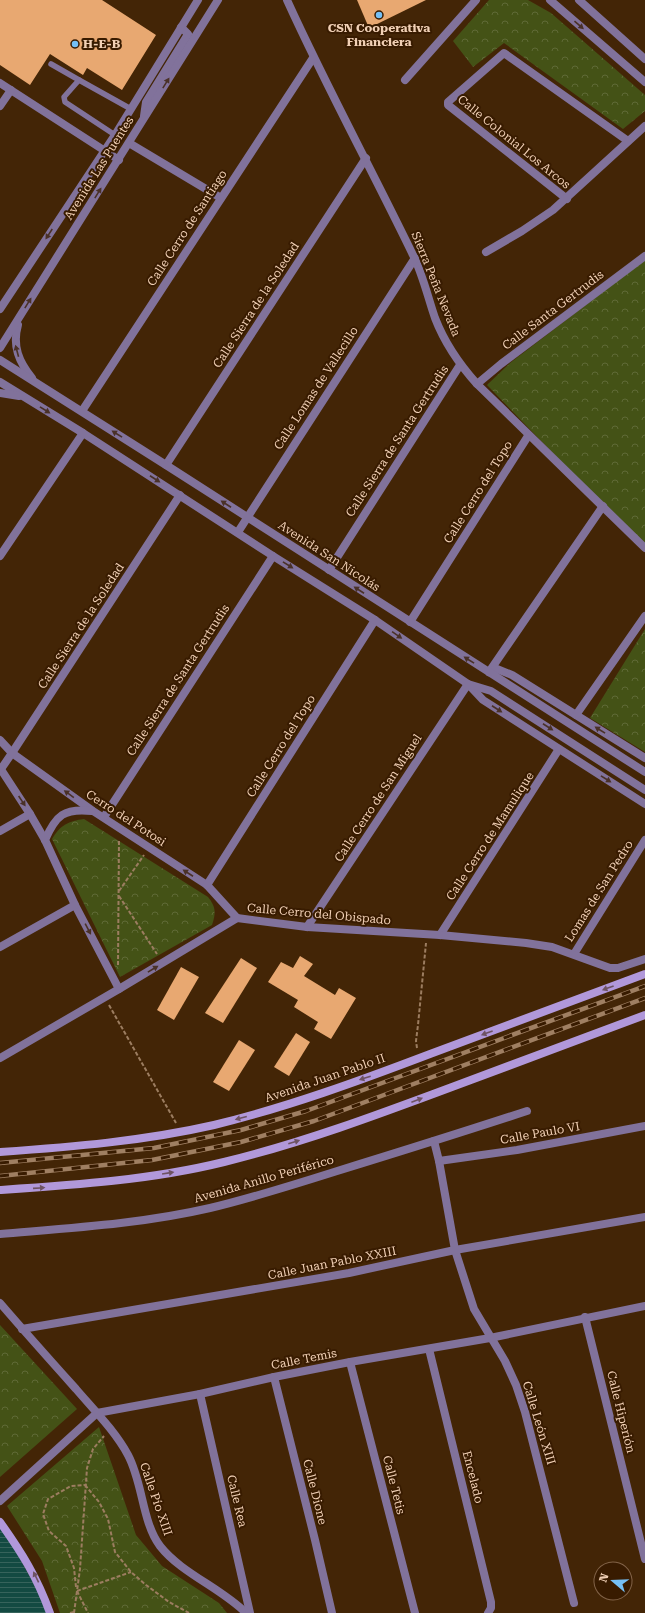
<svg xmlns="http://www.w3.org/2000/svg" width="645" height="1613" font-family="'Roboto Serif',serif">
<defs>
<pattern id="forest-crowns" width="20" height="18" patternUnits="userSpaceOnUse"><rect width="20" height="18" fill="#445216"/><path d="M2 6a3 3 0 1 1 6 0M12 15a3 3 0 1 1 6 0" fill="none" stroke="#5f6a36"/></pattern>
<pattern id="water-rules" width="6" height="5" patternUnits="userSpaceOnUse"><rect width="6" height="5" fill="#134a42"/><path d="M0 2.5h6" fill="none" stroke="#36635b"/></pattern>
</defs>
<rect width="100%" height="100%" fill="#432506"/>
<!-- forest -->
<g fill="url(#forest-crowns)">
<path d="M489,0h39l23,13 94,82v16l-22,18 -119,-86 -31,24 -20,-26z"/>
<path d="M645,260v288l-158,-163 23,-22z"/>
<path d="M645,629v123l-55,-34z"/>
<path d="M84,819l124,78c8,10 8,16 4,28l-92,52 -68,-138c8,-14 17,-18 32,-20z"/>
<path d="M0,1325l77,84 -77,68z"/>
<path d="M99,1427l37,108 26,31 57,37 8,10h-167l-18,-52 -35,-55z"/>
</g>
<!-- water -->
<path fill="url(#water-rules)" d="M0,1522l50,91h-50z"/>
<!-- building -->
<g fill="#e8a871">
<path d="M0,0h102l54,35 -34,55 -35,-22 -4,7 -33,-21 -20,31 -30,-20z"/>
<path d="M357,0h69l-57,28z"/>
<path d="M300,956l13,8 -9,12 31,19 4,-7 17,10 -25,41 -17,-10 4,-7 -24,-15 4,-7 -30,-18 13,-20 12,6z"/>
<path d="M241,958l16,10 -34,55 -18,-10z"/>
<path d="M181,967l18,10 -25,43 -17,-10z"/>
<path d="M296,1033l14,9 -21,34 -15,-9z"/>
<path d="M239,1040l16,10 -26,41 -16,-9z"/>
</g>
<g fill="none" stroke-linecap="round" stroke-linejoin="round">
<!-- path -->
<g stroke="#9c7d60" stroke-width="2" stroke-dasharray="4 2" stroke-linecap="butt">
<path d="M119,891l25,-36"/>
<path d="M119,896l38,58"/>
<path d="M118,965l1,-126"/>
<path d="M109,1005l67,118"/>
<path d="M417,1048l-1,-7 2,-16 8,-82"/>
<path d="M85,1485l14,17 9,17 7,33 16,20 15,13 23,17 20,11"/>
<path d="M76,1587l-2,-19 -8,-22 -17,-15 -6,-17 5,-15 23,-13 14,-1"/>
<path d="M77,1591l11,22"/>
<path d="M77,1591l54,-19"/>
<path d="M70,1613l4,-1"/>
<path d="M74,1613l6,-44 7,-101 6,-19 11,-13"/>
</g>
<!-- service -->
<g stroke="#81729b" stroke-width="5.5">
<path d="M51,64l28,16 -15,17 1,5 50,33"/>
<path d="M79,80l52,29"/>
</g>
<!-- minor -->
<g stroke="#81729b" stroke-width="8">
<path d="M287,0c39,86 85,170 126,255 10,20 15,43 22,63 10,26 24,46 42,66l168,164"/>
<path d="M405,80l71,-80"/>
<path d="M0,83l119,77"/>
<path d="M0,106l11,-16"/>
<path d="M129,143l92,55"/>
<path d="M567,199l-119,-94v-3l56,-49 124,88"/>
<path d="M486,252l36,-21 31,-21 92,-84"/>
<path d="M477,384l24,-20 144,-108"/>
<path d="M82,411l231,-353"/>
<path d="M166,465l200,-307"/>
<path d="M238,532l177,-274"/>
<path d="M0,556l83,-123"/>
<path d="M329,570l131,-205"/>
<path d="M410,622l118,-186"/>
<path d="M489,672l114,-166"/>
<path d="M489,672l8,-3 15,6 133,83"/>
<path d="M576,715l69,-99"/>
<path d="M0,740l12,13 81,58 114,74 30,33"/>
<path d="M0,768l30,46 15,26 30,65 44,84"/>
<path d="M1,769l11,-16 168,-258"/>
<path d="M104,817l169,-261"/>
<path d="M0,831l30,-17"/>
<path d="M45,840c11,-25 19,-32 47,-29"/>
<path d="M207,885l168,-265"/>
<path d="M307,927l161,-243 15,16 162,104"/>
<path d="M440,935l119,-186"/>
<path d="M0,947l75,-42"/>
<path d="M574,954l71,-114"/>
<path d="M0,1058l119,-69 118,-71 70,9 133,8 86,8 26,4 58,21h8l27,-9"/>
<path d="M434,1141l5,20 16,89 19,59 31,52 11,24 9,27 49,191"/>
<path d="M439,1161l78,-11 128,-24"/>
<path d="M0,1234c70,-6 141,-10 210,-26 42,-10 83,-23 124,-36 65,-20 129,-40 193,-61"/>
<path d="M0,1303c25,29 50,57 76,86 18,21 39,42 52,66 15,28 14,67 32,91 21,27 61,42 86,67"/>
<path d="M585,1317l60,242"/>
<path d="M22,1329l327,-56 106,-23 190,-33"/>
<path d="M429,1349l62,253v6l-3,5"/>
<path d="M350,1362l65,251"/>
<path d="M274,1377l41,163 17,73"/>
<path d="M200,1394l50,219"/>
<path d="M0,1501l97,-88 103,-19 74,-17 76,-15 140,-24 155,-32"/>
</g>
<!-- tertiary -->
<g stroke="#81729b" stroke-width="8">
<path d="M550,0l95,82"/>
<path d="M579,0l66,59"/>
<path d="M144,116l2,-14 42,-68 -7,-7"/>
<path d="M0,309l115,-174 83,-135"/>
<path d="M18,325c-6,21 1,37 14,53"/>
<path d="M0,348l218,-348"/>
<path d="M0,360l166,105 479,307"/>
<path d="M0,382l83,51 190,123 102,64 93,64 23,7 154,99"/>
<path d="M0,393l19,3"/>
</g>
<!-- secondary -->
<g stroke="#b198da" stroke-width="8">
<path d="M0,1152c72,-5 144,-11 214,-27 74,-18 145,-44 216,-71 71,-26 143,-53 215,-80"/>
<path d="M0,1190c75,-5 151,-10 224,-28 78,-19 153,-47 228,-75 64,-24 129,-48 193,-72"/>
<path d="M0,1522c22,31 37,55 50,91"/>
</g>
<!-- rail casing -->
<g stroke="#9f7f62" stroke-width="4.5">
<g id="rail">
<path d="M0,1163l154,-15 87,-18 65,-19 339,-125"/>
<path d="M0,1176l152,-16 89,-18 73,-21 331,-123"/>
</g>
</g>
<!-- rail -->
<use href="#rail" stroke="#381b00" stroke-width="3" stroke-dasharray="9" stroke-linecap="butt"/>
</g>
<!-- one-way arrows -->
<defs><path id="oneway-solid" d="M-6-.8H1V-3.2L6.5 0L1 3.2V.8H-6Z"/></defs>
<g fill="#4a3127">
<use href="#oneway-solid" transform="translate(579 25) rotate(41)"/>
<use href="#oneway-solid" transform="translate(166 83) rotate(-58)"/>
<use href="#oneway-solid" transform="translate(98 193) rotate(-58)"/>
<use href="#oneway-solid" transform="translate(49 234) rotate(123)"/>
<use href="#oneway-solid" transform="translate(28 303) rotate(-58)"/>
<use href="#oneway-solid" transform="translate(17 351) rotate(-105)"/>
<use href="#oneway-solid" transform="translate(45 410) rotate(32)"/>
<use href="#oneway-solid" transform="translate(117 434) rotate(-148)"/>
<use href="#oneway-solid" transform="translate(155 479) rotate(33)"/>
<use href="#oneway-solid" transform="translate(226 504) rotate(-147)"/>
<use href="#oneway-solid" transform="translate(288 565) rotate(32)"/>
<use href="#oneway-solid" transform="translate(359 590) rotate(-147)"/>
<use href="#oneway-solid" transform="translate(397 635) rotate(35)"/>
<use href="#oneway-solid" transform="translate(469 660) rotate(-148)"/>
<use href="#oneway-solid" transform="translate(497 709) rotate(33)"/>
<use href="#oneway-solid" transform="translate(548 727) rotate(33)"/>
<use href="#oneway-solid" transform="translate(600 730) rotate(-148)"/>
<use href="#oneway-solid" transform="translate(606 779) rotate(32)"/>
<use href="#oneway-solid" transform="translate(69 794) rotate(-144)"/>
<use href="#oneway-solid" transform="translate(22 801) rotate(56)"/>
<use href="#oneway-solid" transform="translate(188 873) rotate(-147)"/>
<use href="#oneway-solid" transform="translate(88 929) rotate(62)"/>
<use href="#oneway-solid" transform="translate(153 969) rotate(-31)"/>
</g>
<g fill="#6e5362">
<use href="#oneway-solid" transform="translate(608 988) rotate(160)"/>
<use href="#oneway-solid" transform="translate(487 1033) rotate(160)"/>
<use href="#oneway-solid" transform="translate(365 1078) rotate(162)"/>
<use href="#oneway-solid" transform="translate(417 1100) rotate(-21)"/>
<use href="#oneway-solid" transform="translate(241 1118) rotate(165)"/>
<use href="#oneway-solid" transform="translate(294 1142) rotate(-18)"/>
<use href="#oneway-solid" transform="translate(168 1173) rotate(-9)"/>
<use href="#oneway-solid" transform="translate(39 1188) rotate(-4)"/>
<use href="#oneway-solid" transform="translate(36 1577) rotate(-116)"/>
</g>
<!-- markers -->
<g fill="#75c0f6" stroke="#381b00" stroke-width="1.5">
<circle cx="379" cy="15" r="4"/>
<circle cx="75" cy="44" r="4"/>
</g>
<g text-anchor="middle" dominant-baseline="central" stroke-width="4" stroke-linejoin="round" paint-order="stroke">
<!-- poi labels -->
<g font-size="12" font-weight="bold" fill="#f1d0b5" stroke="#381b00">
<text x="379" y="28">CSN Cooperativa<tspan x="379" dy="14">Financiera</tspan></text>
<text x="83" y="44" text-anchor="start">H-E-B</text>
</g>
<!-- street labels -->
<g font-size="12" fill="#f1d0b5" stroke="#381b00">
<text transform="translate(514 142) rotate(39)">Calle Colonial Los Arcos</text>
<text transform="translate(99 168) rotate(-58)">Avenida Las Puentes</text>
<text transform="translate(187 228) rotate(-57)">Calle Cerro de Santiago</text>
<text transform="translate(436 284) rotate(68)">Sierra Peña Nevada</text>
<text transform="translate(256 305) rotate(-57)">Calle Sierra de la Soledad</text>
<text transform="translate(553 310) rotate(-37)">Calle Santa Gertrudis</text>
<text transform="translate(316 388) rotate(-57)">Calle Lomas de Vallecillo</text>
<text transform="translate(397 441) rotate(-57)">Calle Sierra de Santa Gertrudis</text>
<text transform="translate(478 492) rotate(-58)">Calle Cerro del Topo</text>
<text transform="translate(329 556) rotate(33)">Avenida San Nicolás</text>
<text transform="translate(81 626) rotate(-57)">Calle Sierra de la Soledad</text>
<text transform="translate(178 680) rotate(-57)">Calle Sierra de Santa Gertrudis</text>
<text transform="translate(281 746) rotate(-58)">Calle Cerro del Topo</text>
<text transform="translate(378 798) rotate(-57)">Calle Cerro de San Miguel</text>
<text transform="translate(126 818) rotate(33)">Cerro del Potosi</text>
<text transform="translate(490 836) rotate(-57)">Calle Cerro de Mamulique</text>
<text transform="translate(599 891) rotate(-58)">Lomas de San Pedro</text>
<text transform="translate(319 914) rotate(5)">Calle Cerro del Obispado</text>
<text transform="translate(325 1078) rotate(-19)">Avenida Juan Pablo II</text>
<text transform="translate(540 1133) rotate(-10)">Calle Paulo VI</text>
<text transform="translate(264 1179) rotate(-16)">Avenida Anillo Periférico</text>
<text transform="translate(332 1263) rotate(-11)">Calle Juan Pablo XXIII</text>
<text transform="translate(304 1359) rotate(-11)">Calle Temis</text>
<text transform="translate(621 1412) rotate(76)">Calle Hiperión</text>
<text transform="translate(539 1423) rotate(73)">Calle León XIII</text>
<text transform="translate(473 1477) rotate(76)">Encelado</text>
<text transform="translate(394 1485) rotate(76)">Calle Tetis</text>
<text transform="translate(315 1492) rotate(76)">Calle Dione</text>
<text transform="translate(156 1499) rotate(71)">Calle Pío XIII</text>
<text transform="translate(237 1501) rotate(77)">Calle Rea</text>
</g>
</g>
<!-- north arrow -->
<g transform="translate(613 1581) rotate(289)"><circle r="19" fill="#381b00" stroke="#826348"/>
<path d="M0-3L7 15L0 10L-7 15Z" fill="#75c0f6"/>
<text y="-6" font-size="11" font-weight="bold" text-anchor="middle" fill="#f1d0b5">N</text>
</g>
</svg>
